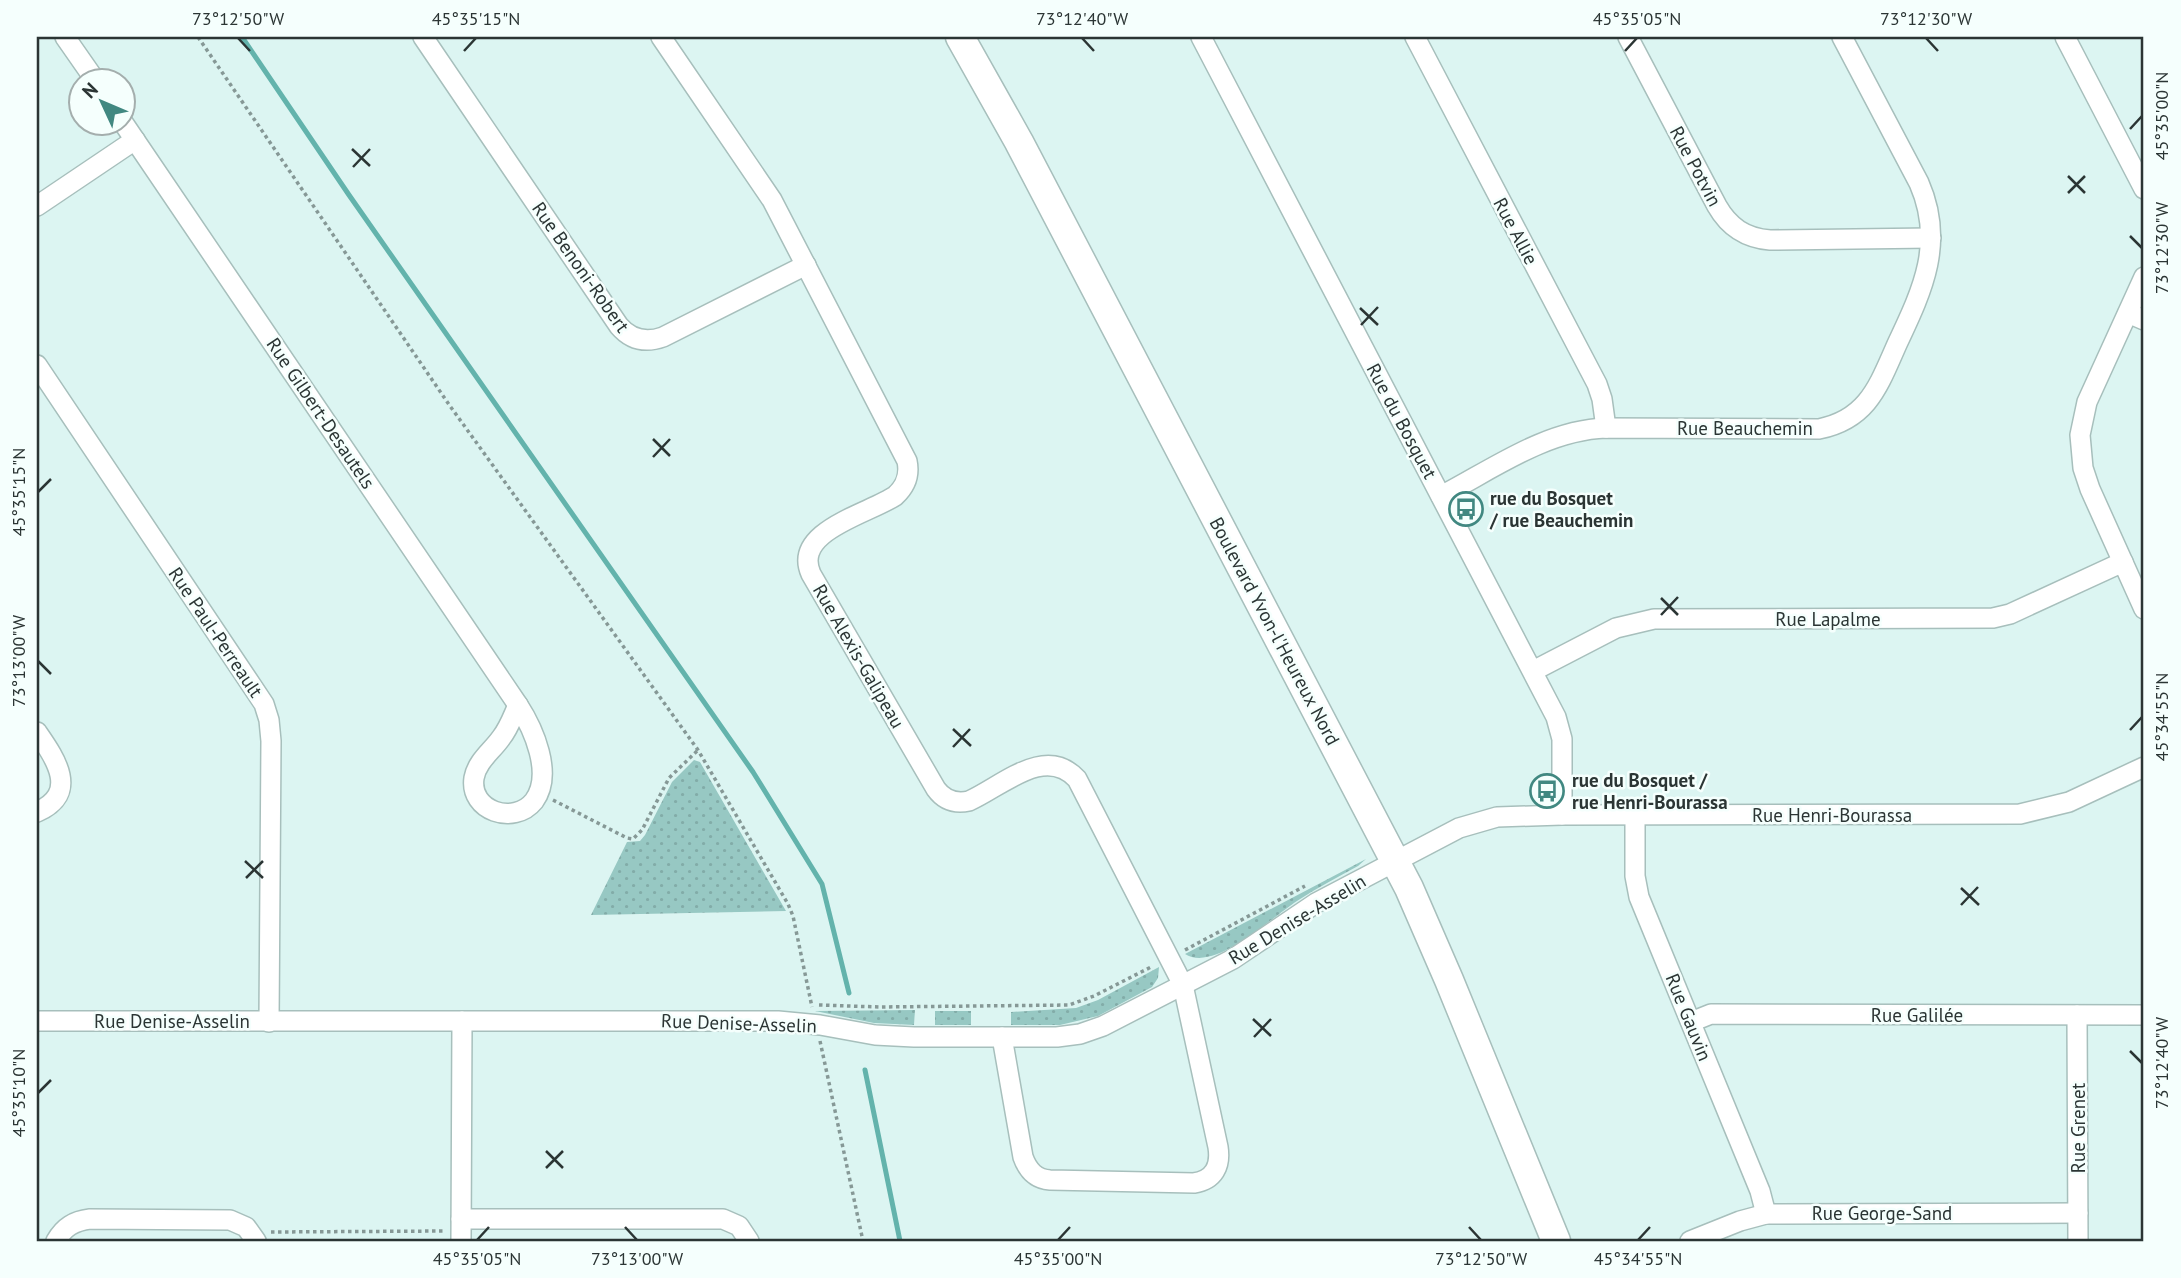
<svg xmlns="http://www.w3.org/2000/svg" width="2181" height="1278" font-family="'PT Sans',sans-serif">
<defs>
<pattern id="grass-dots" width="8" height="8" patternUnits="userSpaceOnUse" patternTransform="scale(1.75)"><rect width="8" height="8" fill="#97c8c3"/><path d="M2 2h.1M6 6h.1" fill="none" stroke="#82aca8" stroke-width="1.8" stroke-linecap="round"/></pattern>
</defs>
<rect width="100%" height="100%" fill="#dcf5f2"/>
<!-- grass -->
<g fill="url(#grass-dots)">
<path d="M694,760l6,2 86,149 -195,4 36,-73 13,-1 5,-6 27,-53z"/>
<path d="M1366,859l-8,7c-20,11 -41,22 -61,35 -25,16 -82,72 -112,53z"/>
<path d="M1159,967l-1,11 -6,9 -54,29 -38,9h-49v-13l65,-4 22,-8z"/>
<path d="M915,1010l-1,15 -40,-2 -59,-12z"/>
<rect x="935" y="1011" width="36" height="14"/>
</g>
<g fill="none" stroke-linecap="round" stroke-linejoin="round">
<!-- stream -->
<g stroke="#63b3ac" stroke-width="5">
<path d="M242,37l107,158 404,577 69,112 27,109"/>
<path d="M865,1070l35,171"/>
</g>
<!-- street casing -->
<g stroke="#a7bfbc" stroke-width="22">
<g id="street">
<path d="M65,37l30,43"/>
<path d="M423,37l196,289c12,14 27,17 44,11l143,-72"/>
<path d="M661,37l111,163 135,261c3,14 -1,25 -12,35 -27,18 -103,35 -84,78l125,215c8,11 19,15 33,12 32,-14 76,-57 108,-22l106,206 35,162c3,19 -4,33 -24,36l-144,-3c-14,-1 -22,-9 -27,-23l-21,-120"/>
<path d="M1201,37l355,680 6,22v76"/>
<path d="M1415,37l182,347 5,15 4,29"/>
<path d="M1628,37l89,169c12,21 28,32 53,34l161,-2"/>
<path d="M2065,37l79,152"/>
<path d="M122,121l396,584"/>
<path d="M37,206l98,-66"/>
<path d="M2144,277l-57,125 -7,33 3,33 7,21 54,120"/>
<path d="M2128,313l16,7"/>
<path d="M37,365l227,339 5,16 2,21 -2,281"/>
<path d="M1441,496c52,-27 105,-66 165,-68l213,1c50,-10 60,-45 79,-87 25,-53 47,-100 21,-159l-77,-146"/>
<path d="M1533,671l83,-43 38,-9 339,-1 17,-4 113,-52"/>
<path d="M518,705c15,23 36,69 16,96 -20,25 -65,10 -60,-23 3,-17 18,-27 27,-40 8,-10 12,-22 17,-33z"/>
<path d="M37,732c18,26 43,61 0,80"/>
<path d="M1635,816v60l4,21 121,294 6,23"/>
<path d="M2077,1015l1,226"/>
<path d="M37,1021h741l42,4 55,10 39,2h143l23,-3 23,-8 130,-67 83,-56 143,-75 38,-11 65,-2 458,-1 49,-12 75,-35"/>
<path d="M1691,1022l20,-8 433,1"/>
<path d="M461,1219h262l16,7 10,15"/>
<path d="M56,1241c8,-14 18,-20 34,-22l140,1 16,7 10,14"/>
<path d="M461,1241l1,-220"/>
<path d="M1690,1241l50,-20 26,-7 312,-1"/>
</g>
</g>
<!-- secondary casing -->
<g stroke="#a7bfbc" stroke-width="31">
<path id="secondary" d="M960,37l59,105 390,746 40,92 107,261"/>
</g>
<!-- path -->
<g stroke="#869896" stroke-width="3.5" stroke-dasharray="3.5 3.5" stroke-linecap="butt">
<path d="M198,37l252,369 248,344 90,154 5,12 19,91"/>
<path d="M553,800l74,38 6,1 9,-9 27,-52 29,-28"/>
<path d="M1185,950l120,-64"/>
<path d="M819,1005l61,2 189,-2 25,-9 59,-30"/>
<path d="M820,1041l43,200"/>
<path d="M271,1232l174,-1"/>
</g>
<!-- street -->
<use href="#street" stroke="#fff" stroke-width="19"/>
<!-- secondary -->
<use href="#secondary" stroke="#fff" stroke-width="28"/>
</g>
<!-- ticks -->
<path fill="none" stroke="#2b3534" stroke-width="2.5" d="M238,38l12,13M1082,38l12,13M1926,38l12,13M464,51l12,-13M1625,51l12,-13M2130,129l12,-13M352,149l18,17M353,167l17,-18M2068,176l17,17M2068,193l17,-17M2130,236l12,12M1360,308l18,17M1361,325l17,-18M653,439l17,17M653,457l17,-18M38,492l13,-13M1661,598l17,17M1661,615l17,-18M38,661l13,13M953,729l18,17M2130,730l12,-13M953,747l17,-18M245,861l18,17M246,878l17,-17M1961,888l18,17M1961,905l17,-18M1253,1019l18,17M1254,1037l17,-18M2130,1051l12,12M38,1093l13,-13M546,1151l17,17M546,1168l17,-17M625,1227l12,13M1469,1227l12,13M477,1240l12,-13M1058,1240l12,-13M1638,1240l12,-13"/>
<!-- icons -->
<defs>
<g id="bus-ring" transform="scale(1.75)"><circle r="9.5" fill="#f5fffd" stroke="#418881" stroke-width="1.5"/><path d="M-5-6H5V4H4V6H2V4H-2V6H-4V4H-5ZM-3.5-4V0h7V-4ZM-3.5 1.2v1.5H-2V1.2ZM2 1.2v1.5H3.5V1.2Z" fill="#418881"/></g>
</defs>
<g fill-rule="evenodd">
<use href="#bus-ring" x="1466" y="509"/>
<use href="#bus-ring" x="1547" y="791"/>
</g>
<g text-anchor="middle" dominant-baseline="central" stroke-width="5" stroke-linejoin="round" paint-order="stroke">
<!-- street labels -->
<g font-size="19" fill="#2b3534" stroke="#f5fffd">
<text transform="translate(1696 166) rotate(62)">Rue Potvin</text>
<text transform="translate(1516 231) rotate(62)">Rue Allie</text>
<text transform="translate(581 267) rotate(55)">Rue Benoni-Robert</text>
<text transform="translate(321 413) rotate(56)">Rue Gilbert-Desautels</text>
<text transform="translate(1402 421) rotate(62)">Rue du Bosquet</text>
<text x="1745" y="428">Rue Beauchemin</text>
<text x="1828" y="619">Rue Lapalme</text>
<text transform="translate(1275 631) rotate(62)">Boulevard Yvon-l'Heureux Nord</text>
<text transform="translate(216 632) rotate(56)">Rue Paul-Perreault</text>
<text transform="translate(859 656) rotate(60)">Rue Alexis-Galipeau</text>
<text x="1832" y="815">Rue Henri-Bourassa</text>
<text transform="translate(1297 919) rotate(-31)">Rue Denise-Asselin</text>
<text x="1917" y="1015">Rue Galilée</text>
<text transform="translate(1689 1017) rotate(68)">Rue Gauvin</text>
<text x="172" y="1021">Rue Denise-Asselin</text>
<text transform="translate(739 1023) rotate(2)">Rue Denise-Asselin</text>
<text transform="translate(2078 1128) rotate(-90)">Rue Grenet</text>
<text x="1882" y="1213">Rue George-Sand</text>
</g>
<!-- poi labels -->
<g font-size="19" font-weight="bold" fill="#2b3534" stroke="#f5fffd" text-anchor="start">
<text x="1490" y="498">rue du Bosquet<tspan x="1490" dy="22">/ rue Beauchemin</tspan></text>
<text x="1572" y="780">rue du Bosquet /<tspan x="1572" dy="22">rue Henri-Bourassa</tspan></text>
</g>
</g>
<!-- border -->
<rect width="2181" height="1278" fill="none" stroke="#f5fffd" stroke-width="77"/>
<!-- north arrow -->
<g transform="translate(102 102) rotate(314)"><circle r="33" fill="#f5fffd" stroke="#a4aead" stroke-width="2"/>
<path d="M0-5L12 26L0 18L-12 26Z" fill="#418881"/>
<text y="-10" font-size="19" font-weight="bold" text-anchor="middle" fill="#2b3534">N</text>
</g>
<rect x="38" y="38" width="2104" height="1202" fill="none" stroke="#2b3534" stroke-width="2.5"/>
<g font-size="18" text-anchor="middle" fill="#2b3534">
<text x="238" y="25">73°12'50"W</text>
<text x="476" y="25">45°35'15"N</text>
<text x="1082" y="25">73°12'40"W</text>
<text x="1637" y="25">45°35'05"N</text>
<text x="1926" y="25">73°12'30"W</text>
<text transform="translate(2162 116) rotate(-90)" y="6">45°35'00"N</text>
<text transform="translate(2162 248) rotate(-90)" y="6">73°12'30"W</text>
<text transform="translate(19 492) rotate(-90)" y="6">45°35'15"N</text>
<text transform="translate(19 661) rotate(-90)" y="6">73°13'00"W</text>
<text transform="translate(2162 717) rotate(-90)" y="6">45°34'55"N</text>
<text transform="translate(2162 1063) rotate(-90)" y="6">73°12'40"W</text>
<text transform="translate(19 1093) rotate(-90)" y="6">45°35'10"N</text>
<text x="477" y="1265">45°35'05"N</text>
<text x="637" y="1265">73°13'00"W</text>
<text x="1058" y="1265">45°35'00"N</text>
<text x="1481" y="1265">73°12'50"W</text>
<text x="1638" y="1265">45°34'55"N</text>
</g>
</svg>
